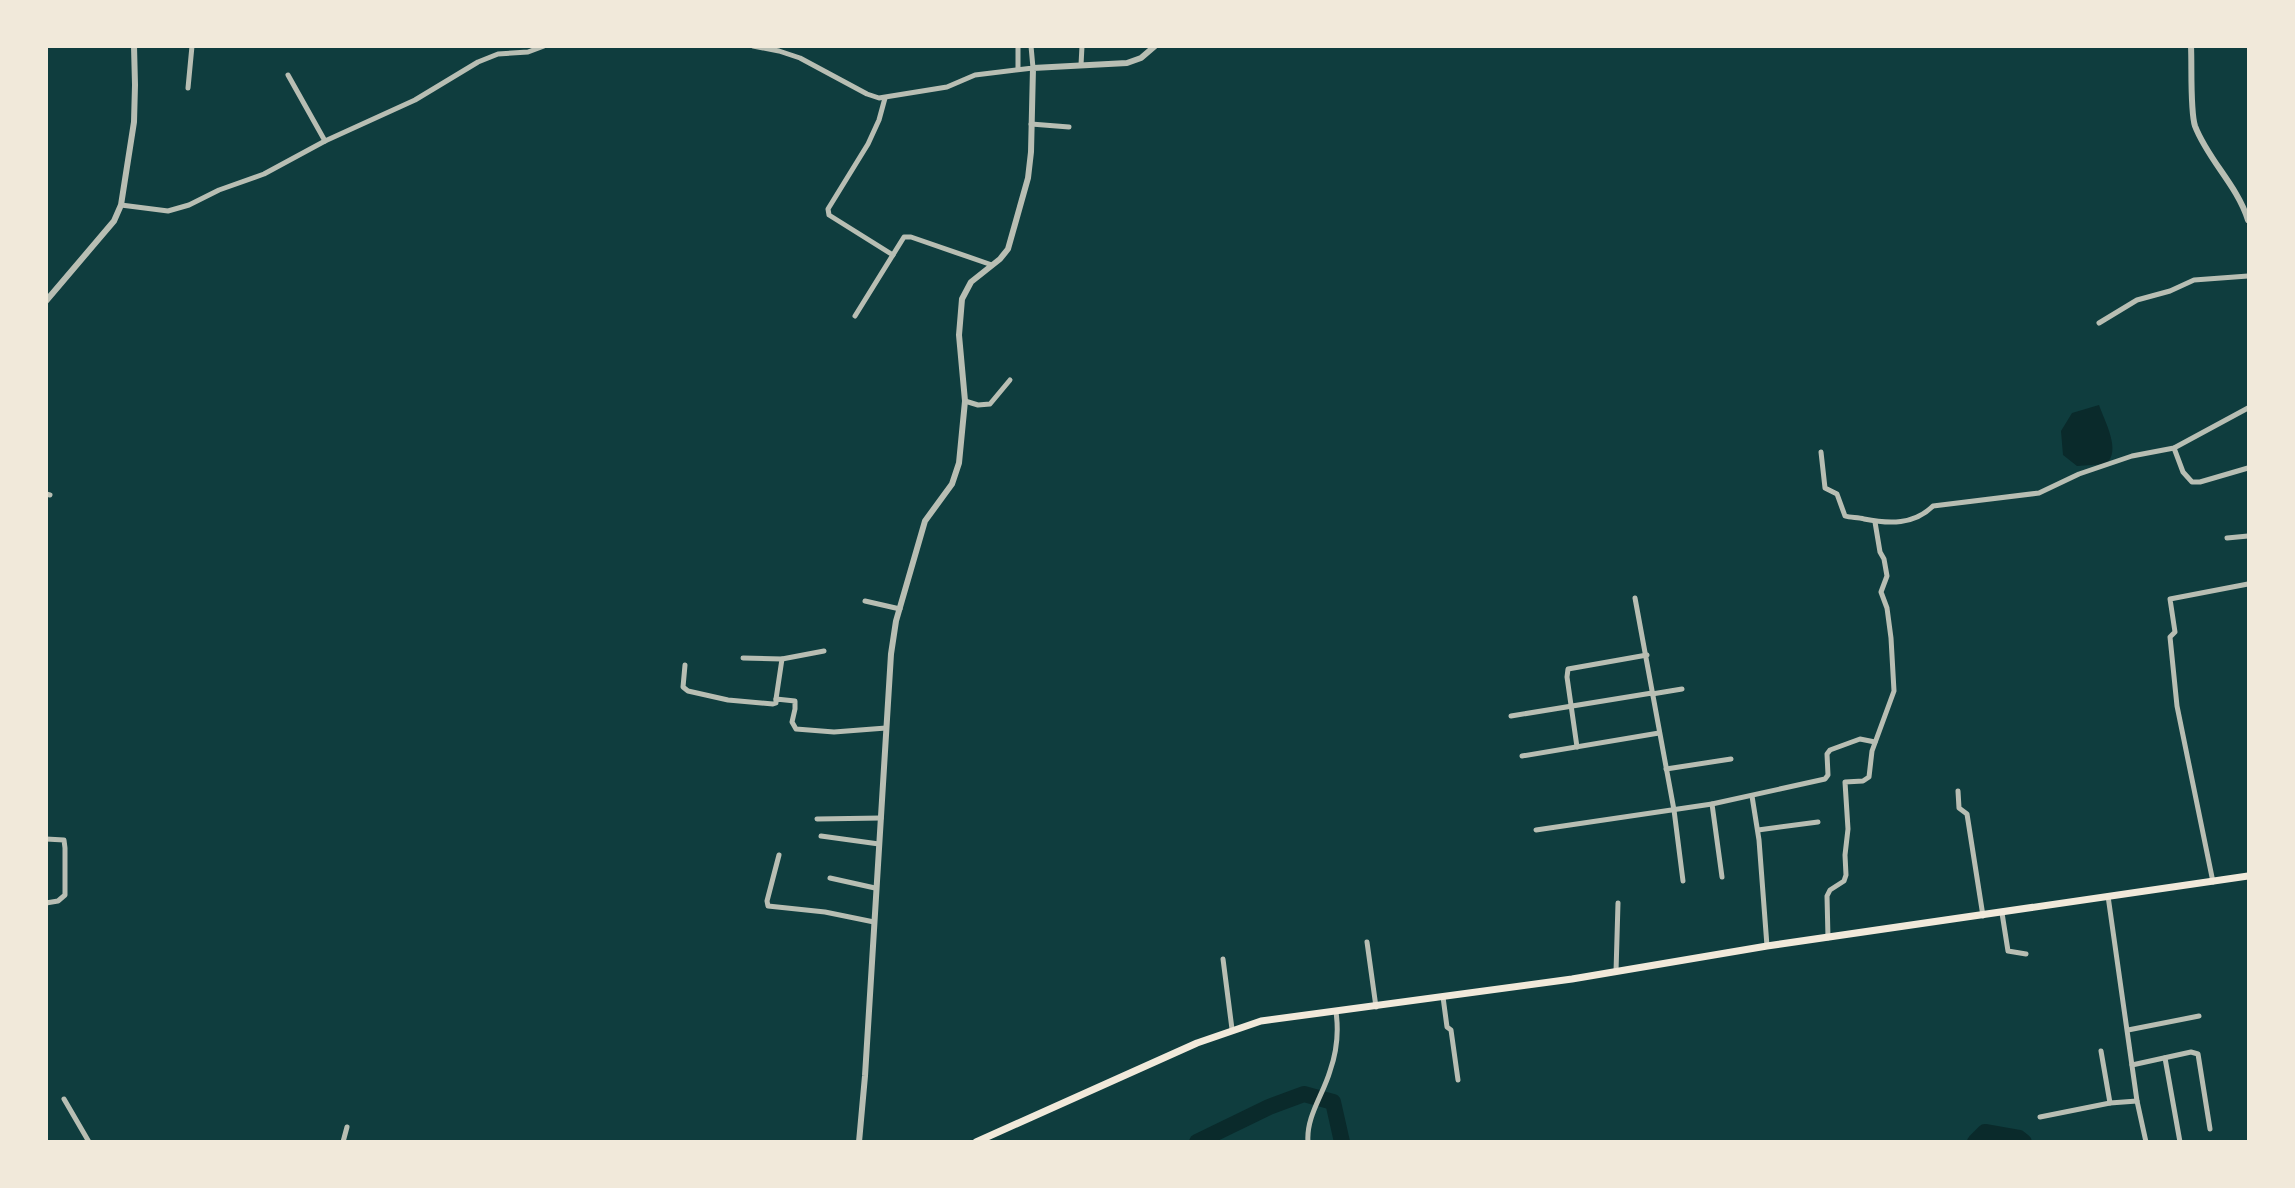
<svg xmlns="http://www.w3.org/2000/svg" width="2295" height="1188" font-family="Georgia,serif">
<rect width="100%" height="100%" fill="#0f3d3e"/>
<!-- water -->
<path fill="#0a2a2b" d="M2099,405c5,15 23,46 7,59l-29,2 -14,-11 -2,-24 11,-18z"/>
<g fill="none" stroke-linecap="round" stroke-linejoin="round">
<!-- river -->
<g stroke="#0a2a2b" stroke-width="16">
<path d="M1197,1142l72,-35 35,-13 29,8 9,40"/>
<path d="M1975,1142l10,-10 34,6 5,4"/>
</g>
<!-- minor -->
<g stroke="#b8beb3" stroke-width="5">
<path d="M753,46l26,5 21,7 67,36 12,4 68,-11 28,-12 58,-7 -2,-22"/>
<path d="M1081,65l1,-19"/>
<path d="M1018,69v-23"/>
<path d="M288,75l37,66"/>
<path d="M188,88l4,-42"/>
<path d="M885,98l-6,22 -11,24 -40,65 1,6 64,40"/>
<path d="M1031,124l38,3"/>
<path d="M121,205l47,6 21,-6 30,-15 45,-16 61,-33 90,-41 63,-38 20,-8 30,-2 16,-6"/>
<path d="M855,316l49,-79h7l81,28"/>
<path d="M2099,323l38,-23 33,-9 24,-11 54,-4"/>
<path d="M965,401l13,4 12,-1 20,-24"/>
<path d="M2174,448l9,24 9,10h8l48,-14"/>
<path d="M1821,452l4,36 12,6 8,22c6,2 13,1 19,3 25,5 50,6 69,-13l106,-13 40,-19 53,-18 42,-8 74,-40"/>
<path d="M46,494l4,1"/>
<path d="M2227,538l21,-2"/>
<path d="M1635,598l39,212 9,71"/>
<path d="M865,601l35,8"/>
<path d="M743,658l39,1 42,-8"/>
<path d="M685,665l-2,22 5,4 40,9 45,4 3,-1v-4l19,2v8l-3,13 4,7 38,3 52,-4"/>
<path d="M1652,694l30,-5"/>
<path d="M776,699l6,-40"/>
<path d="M1511,716l141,-23"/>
<path d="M1577,747l-10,-70 1,-8 79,-14"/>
<path d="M1522,756l137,-23"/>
<path d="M1666,769l65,-10"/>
<path d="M1958,791l1,17 8,6 16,102"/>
<path d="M1752,796l7,44 8,106"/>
<path d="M1712,804l10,73"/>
<path d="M817,819l64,-1"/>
<path d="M1536,830l176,-26 113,-25 3,-4 -1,-21 3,-4 30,-11 15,3"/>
<path d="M1758,830l60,-8"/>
<path d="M821,836l58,8"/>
<path d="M46,839l18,1 1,8v47l-7,6 -12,2"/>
<path d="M779,855l-12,46 1,5 57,6 49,10"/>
<path d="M830,878l45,10"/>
<path d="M2213,882l-36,-176 -7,-69 5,-5 -5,-33 78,-15"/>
<path d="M2002,913l6,38 18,3"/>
<path d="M1828,938l-1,-42 3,-6 14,-9 2,-6 -1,-20 3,-26 -3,-47 18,-1 6,-4 3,-26 22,-60 -3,-53 -4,-30 -6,-16 6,-16 -3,-17 -4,-7 -5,-30"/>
<path d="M1367,942l9,65"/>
<path d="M1223,959l9,70"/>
<path d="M1616,972l2,-69"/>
<path d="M1443,997l4,30 4,3 7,50"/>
<path d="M2128,1030l71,-14"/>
<path d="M2101,1051l9,52"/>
<path d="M2165,1058l15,84"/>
<path d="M2132,1065l59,-13 7,2 12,75"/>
<path d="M64,1099l25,43"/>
<path d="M2137,1101l9,41"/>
<path d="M2040,1117l70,-14 27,-2 -29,-205"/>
<path d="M343,1142l4,-15"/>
<path d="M1308,1142c-2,-25 15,-47 22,-71 7,-20 9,-38 6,-59"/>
</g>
<!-- tertiary -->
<g stroke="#b8beb3" stroke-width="6">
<path d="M2191,46c1,20 -1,65 4,80 13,34 42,59 53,94"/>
<path d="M46,301l68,-80 7,-16 13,-83 1,-37 -1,-39"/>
<path d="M859,1142l6,-66 26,-422 5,-33 29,-100 27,-37 7,-21 6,-62 -6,-66 3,-36 9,-17 29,-23 8,-10 20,-71 3,-26 2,-84 94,-5 14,-5 14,-12"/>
</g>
<!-- secondary -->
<path stroke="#f1e9da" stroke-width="7" d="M976,1142l221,-99 64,-22 311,-42 195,-33 481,-70"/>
</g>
<!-- border -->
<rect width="2295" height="1188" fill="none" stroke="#f1e9da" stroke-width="96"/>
</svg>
